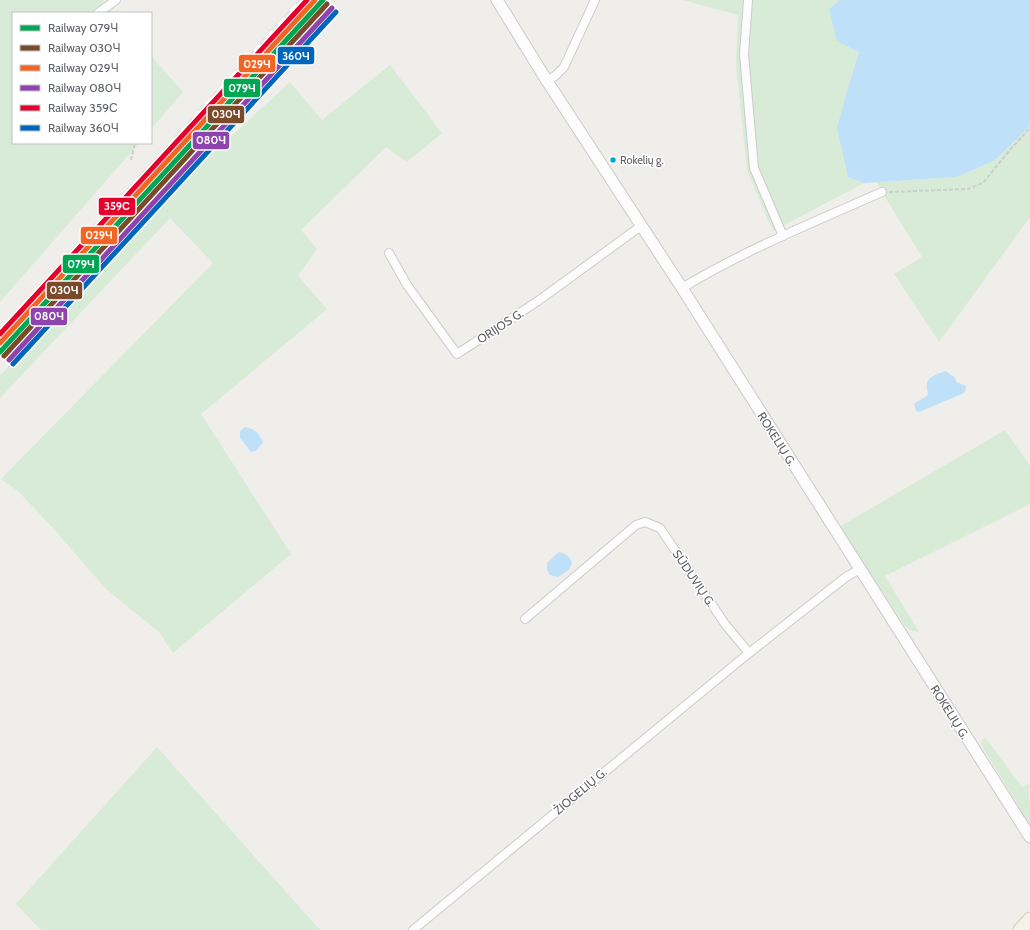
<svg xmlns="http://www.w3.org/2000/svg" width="1030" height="930" font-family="Cabin,sans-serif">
<rect width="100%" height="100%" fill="#efeeea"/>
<!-- green -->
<g fill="#d8ebd6">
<path d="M0,0h103l10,13h-100v130h126l-139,159z"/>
<path d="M683,0h157l-11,9 30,43 -10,32 -1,93 16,6 -91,48 -26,-61 -11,-106 2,-49z"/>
<path d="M151,56l32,36 -32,37z"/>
<path d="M390,65l52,68 -35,29 -21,-15 -85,83 16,19 -19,27 29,33 -126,105 90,140 -118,99 -14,-21 -53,-43 -54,-62 -34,-36 -17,-12 212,-216 -43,-45 -170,180v-22l156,-170 134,-124 32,38z"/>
<path d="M1030,126v91l-91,125 -45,-68 28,-17 -40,-65 -5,-10 79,-5 38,-16z"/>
<path d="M1005,430l25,36v38l-145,72 34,56 -7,-1 -6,-4 -67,-100z"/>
<path d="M985,737l37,50 7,-4 1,42 -50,-82z"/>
<path d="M157,747l154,173 9,10h-279l-25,-26z"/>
</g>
<!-- water -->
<g fill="#bfe0f9">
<path d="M840,0h190v126l-36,35 -38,16 -92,6 -16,-6 -11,-49 12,-44 10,-32 -22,-11 -8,-32z"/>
<path d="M946,371l9,7 1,4 10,4v3l-2,4 -45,19 -3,-1 -2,-7 14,-9c0,-4 -2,-7 -1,-11 0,-7 13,-11 19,-13z"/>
<path d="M245,427c10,2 14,6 18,15l-7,9 -5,1 -11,-14v-7z"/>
<path d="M559,552c6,1 15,6 12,14 -2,5 -8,8 -13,11l-8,-2 -3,-5v-7z"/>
</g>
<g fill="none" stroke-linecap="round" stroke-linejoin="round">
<!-- street casing -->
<g stroke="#cbcccc" stroke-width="10">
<g id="street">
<path d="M748,0l-4,54 10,114 29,68"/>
<path d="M98,13l18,-13"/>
<path d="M547,81l8,-5 9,-9 31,-67"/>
<path d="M389,253l18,32 50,69 81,-53 103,-75"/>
<path d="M682,288c63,-38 132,-66 200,-96"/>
<path d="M525,619l111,-94 9,-3 15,6 65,96 24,29"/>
<path d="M413,930l336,-277 97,-76 14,-8"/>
</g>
</g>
<!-- secondary casing -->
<g stroke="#cacacb" stroke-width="13">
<path id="secondary" d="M497,0l50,81 135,207 348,549"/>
</g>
<!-- primary casing -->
<g stroke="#d7ceb8" stroke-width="15">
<path id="primary" d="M1020,930l10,-11"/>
</g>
<!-- path -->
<g stroke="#cacfcc" stroke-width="2" stroke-dasharray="4 2" stroke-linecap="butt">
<path d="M131,160l4,-17"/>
<path d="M889,192l79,-3 15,-6 26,-32 21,-23"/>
</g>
<!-- street -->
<use href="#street" stroke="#fdfcfc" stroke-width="8"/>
<!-- secondary -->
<use href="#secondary" stroke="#fdfcfc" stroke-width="11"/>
<!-- primary -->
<use href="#primary" stroke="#f4f2e9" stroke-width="13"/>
<!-- rail casing -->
<g stroke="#e4e4e4" stroke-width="4.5">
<path id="rail" d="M0,331l301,-331"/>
</g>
<!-- rail -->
<use href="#rail" stroke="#fff" stroke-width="3" stroke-dasharray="9" stroke-linecap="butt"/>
<!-- rail-1 casing -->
<g stroke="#fff" stroke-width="8">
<path id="rail-1" d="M0,352l323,-352"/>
</g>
<!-- rail-2 casing -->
<g stroke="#fff" stroke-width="8">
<path id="rail-2" d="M4,356l323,-352"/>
</g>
<!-- rail-3 casing -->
<g stroke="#fff" stroke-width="8">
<path id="rail-3" d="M0,343l315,-343"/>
</g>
<!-- rail-4 casing -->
<g stroke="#fff" stroke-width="8">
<path id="rail-4" d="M9,360l323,-352"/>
</g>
<!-- rail-5 casing -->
<g stroke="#fff" stroke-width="8">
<path id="rail-5" d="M0,334l307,-334"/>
</g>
<!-- rail-6 casing -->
<g stroke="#fff" stroke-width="8">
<path id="rail-6" d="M13,364l323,-352"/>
</g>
<!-- rail-1 -->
<use href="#rail-1" stroke="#00a651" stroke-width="5"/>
<!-- rail-2 -->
<use href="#rail-2" stroke="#7a4b2a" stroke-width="5"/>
<!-- rail-3 -->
<use href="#rail-3" stroke="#f26522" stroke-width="5"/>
<!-- rail-4 -->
<use href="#rail-4" stroke="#8e44ad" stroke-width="5"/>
<!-- rail-5 -->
<use href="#rail-5" stroke="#e4002b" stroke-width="5"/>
<!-- rail-6 -->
<use href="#rail-6" stroke="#0065bd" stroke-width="5"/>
</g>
<!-- markers -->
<circle fill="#00a9ce" stroke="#fff" stroke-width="1.5" cx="613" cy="160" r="3.5"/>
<g text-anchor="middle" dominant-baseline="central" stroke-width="3" stroke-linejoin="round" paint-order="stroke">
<!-- bus labels -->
<g font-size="11" fill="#5f6368" stroke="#fff" text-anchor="start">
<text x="620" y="160">Rokelių g.</text>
</g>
<!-- street labels -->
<g font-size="12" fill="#5f6368" stroke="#fff">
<text transform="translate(500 326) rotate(-33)">ORIJOS G.</text>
<text transform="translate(777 439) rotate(58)">ROKELIŲ G.</text>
<text transform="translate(694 578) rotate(56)">SŪDUVIŲ G.</text>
<text transform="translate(950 712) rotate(58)">ROKELIŲ G.</text>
<text transform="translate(580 791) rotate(-40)">ŽIOGELIŲ G.</text>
</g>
</g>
<g stroke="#fff" stroke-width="1.5">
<rect x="277" y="46" width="38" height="19" rx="4" fill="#0065bd"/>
<rect x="238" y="54" width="38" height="19" rx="4" fill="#f26522"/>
<rect x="223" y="78" width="38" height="20" rx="4" fill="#00a651"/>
<rect x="207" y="105" width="38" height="19" rx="4" fill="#7a4b2a"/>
<rect x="192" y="131" width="38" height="19" rx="4" fill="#8e44ad"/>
<rect x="98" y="197" width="38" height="19" rx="4" fill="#e4002b"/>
<rect x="80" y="226" width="38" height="19" rx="4" fill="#f26522"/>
<rect x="62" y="254" width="38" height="20" rx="4" fill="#00a651"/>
<rect x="46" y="281" width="37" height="19" rx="4" fill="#7a4b2a"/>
<rect x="30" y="307" width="38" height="19" rx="4" fill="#8e44ad"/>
</g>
<g font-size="11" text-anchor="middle" font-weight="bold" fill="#fff">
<text x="296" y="60">360Ч</text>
<text x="257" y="68">029Ч</text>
<text x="242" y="92">079Ч</text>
<text x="226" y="118">030Ч</text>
<text x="211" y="144">080Ч</text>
<text x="117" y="210">359С</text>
<text x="99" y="239">029Ч</text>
<text x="81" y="268">079Ч</text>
<text x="64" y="294">030Ч</text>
<text x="49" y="320">080Ч</text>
</g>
<!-- legend -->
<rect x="12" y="12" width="140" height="132" fill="#ffffff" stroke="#bfc1c3"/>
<rect x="20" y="25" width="20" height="6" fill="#00a651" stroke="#bfc1c3"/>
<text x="48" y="32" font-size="12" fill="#5f6368">Railway 079Ч</text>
<rect x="20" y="45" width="20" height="6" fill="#7a4b2a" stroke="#bfc1c3"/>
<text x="48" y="52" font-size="12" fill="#5f6368">Railway 030Ч</text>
<rect x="20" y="65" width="20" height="6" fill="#f26522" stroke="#bfc1c3"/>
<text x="48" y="72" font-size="12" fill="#5f6368">Railway 029Ч</text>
<rect x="20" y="85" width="20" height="6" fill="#8e44ad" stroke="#bfc1c3"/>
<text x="48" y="92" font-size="12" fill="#5f6368">Railway 080Ч</text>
<rect x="20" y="105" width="20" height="6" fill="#e4002b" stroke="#bfc1c3"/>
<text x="48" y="112" font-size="12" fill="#5f6368">Railway 359С</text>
<rect x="20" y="125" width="20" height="6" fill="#0065bd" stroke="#bfc1c3"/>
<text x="48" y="132" font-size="12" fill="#5f6368">Railway 360Ч</text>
</svg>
